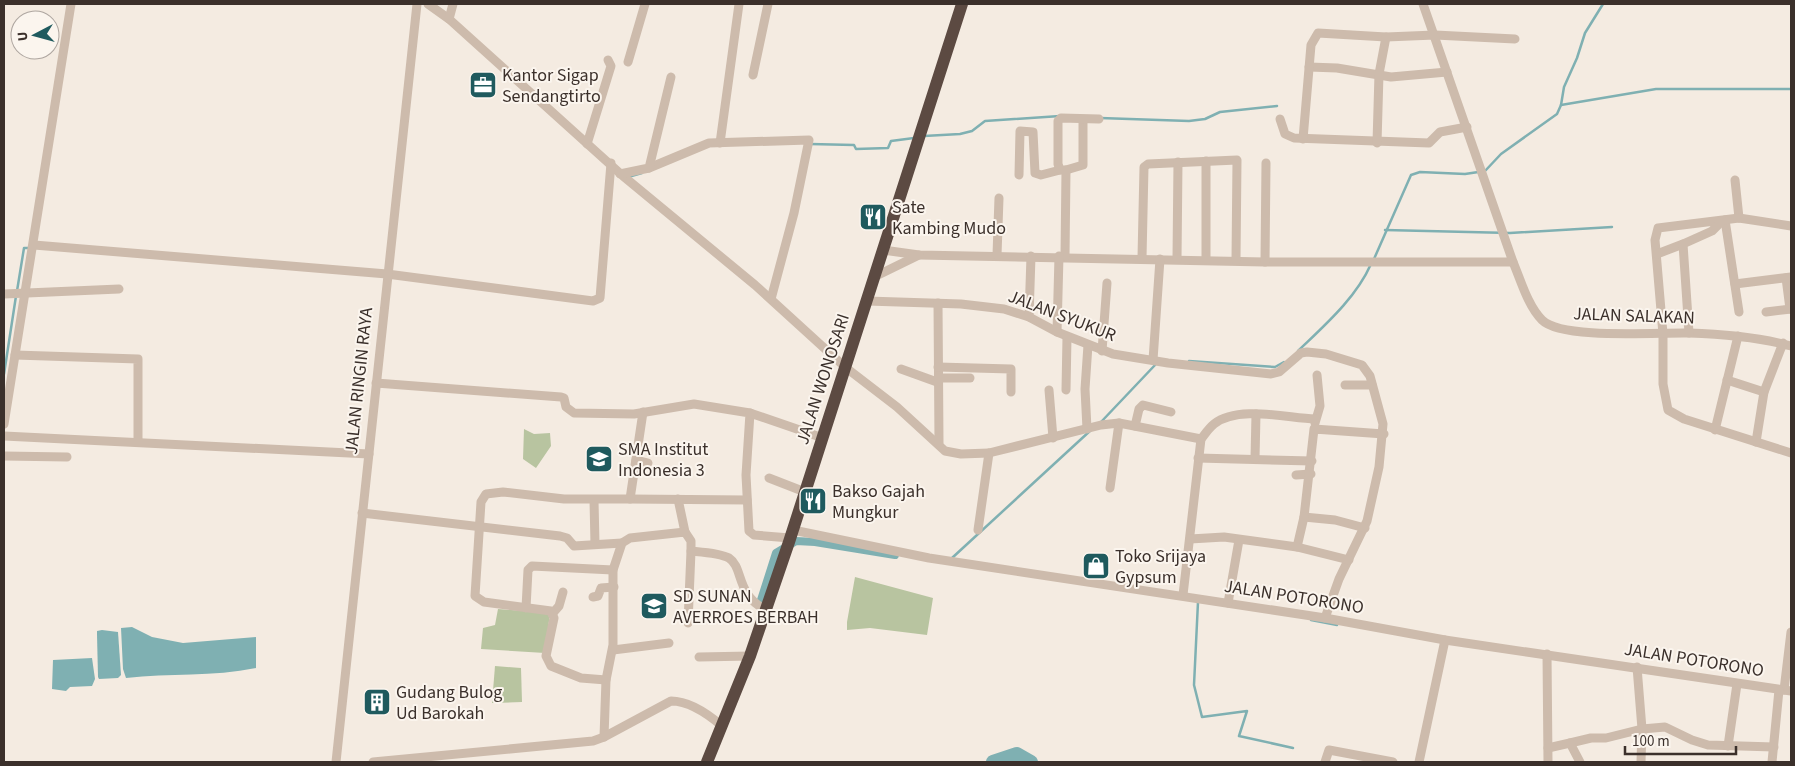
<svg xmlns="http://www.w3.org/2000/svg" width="1795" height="766" font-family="'Source Sans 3',sans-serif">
<rect width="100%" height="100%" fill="#f4ebe1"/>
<!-- green -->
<g fill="#b8c4a0">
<path d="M524,429l10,5 16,-1 1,13 -15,22 -13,-9z"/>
<path d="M855,577l78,21 -6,37 -57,-7 -23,2v-8z"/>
<path d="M498,609l52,4 -5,40 -64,-4 2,-21 12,-3z"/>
<path d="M495,666l26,2 1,34 -30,1z"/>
</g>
<!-- water -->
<g fill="#7fb0b2">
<path d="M132,627l20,10 31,6 73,-6v31c-43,9 -87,5 -130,10l-3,-9 -2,-41z"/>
<path d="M102,630l16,2 3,43 -3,3 -19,1 -1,-2 -1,-43v-3z"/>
<path d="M92,658l3,21 -3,7 -22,1 -4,4 -14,-2 1,-29z"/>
</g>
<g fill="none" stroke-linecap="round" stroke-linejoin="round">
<!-- stream -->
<g stroke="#7fb0b2" stroke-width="2.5">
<path d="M1561,105l95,-16h135"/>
<path d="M1100,118l89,3 16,-2 15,-7 57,-6"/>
<path d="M924,136l36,-2 12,-3 13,-10 75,-5"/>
<path d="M810,144l44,1 2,4 32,-1 3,-7 23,-3"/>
<path d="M628,177l14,-4"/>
<path d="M1385,230l125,3 102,-6"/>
<path d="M1374,259l37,-84 9,-3 45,2 20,-3 16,-17 56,-40 4,-9 3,-18 13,-29 8,-25 18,-29"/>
<path d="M17,291l7,-43h6"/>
<path d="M1298,351c27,-26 58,-53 73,-87"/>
<path d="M1189,361l86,6 9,-5"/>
<path d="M4,374l12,-78"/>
<path d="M1101,422l55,-58"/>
<path d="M952,558l139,-128"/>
<path d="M1198,602l-4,83 8,32 45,-6 -8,25 54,12"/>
<path d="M1311,620l26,5"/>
</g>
<!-- canal -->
<path stroke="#7fb0b2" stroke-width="8" d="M761,600l15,-47 20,-12 19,1 80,13"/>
<!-- river -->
<path stroke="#7fb0b2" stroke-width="14" d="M993,762l24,-8 14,8"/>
<!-- minor -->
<g stroke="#cdbbac" stroke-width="9">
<path d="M428,4l21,15 174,157 132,109 90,82 52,40 48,44 16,3 28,-1 112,-28 18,-2 82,16 -18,156"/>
<path d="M449,19l4,-15"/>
<path d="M628,62l17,-58"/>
<path d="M1309,67l28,1 54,9 56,-5"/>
<path d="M753,75l15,-71"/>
<path d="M1280,119l5,15 9,4 135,5 11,-11 27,-5"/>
<path d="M1303,139l8,-94 7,-12 68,4 49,-2 80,4"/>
<path d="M720,143l19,-139"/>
<path d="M1377,143l2,-69 7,-37"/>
<path d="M587,144l24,-78 -3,-6"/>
<path d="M649,168l60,-25 100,-3 -15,73 -23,86"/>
<path d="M1066,170l17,-5v-45"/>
<path d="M620,174l29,-6 22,-91"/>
<path d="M1019,175l1,-44 13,1 2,41 6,2 19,-5"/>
<path d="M1735,180l4,38"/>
<path d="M1725,220l14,92"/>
<path d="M1791,226l-52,-8 -81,10 -3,12 8,94v50l5,26 16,9 107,34"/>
<path d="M34,245l353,29 206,27 7,-3 11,-135"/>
<path d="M883,250l36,5 346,7h248l-90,-258"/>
<path d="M1657,254l26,-10"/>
<path d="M997,255l2,-57"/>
<path d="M1065,256l1,-86h-6l-2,-6v-43l3,-3 38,1"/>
<path d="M1142,258l2,-91 4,-3 89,-4 -1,100"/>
<path d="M1177,259l1,-97"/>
<path d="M1206,259v-98"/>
<path d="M1265,262l1,-99"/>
<path d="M1513,262c8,19 15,44 29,58 20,20 117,12 147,13 34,1 69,4 102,13"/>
<path d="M876,276l43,-21"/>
<path d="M1786,278l4,31"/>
<path d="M1735,284l56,-7"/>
<path d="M4,294l115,-5"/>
<path d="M867,301l94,3 43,5 25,8 28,15 56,22 55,9 103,11 8,-2 22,-19 6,-1 19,2 36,11 8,11 13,48 -4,43 -12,54 -28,58 -14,39"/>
<path d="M938,303l1,140"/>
<path d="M1766,312l25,-3"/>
<path d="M1029,317l2,-61"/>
<path d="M1057,332l2,-76"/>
<path d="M1689,333l-6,-89 29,-13 10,-10"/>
<path d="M1102,351l5,-68"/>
<path d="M15,355l123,4v82"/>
<path d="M1153,360l7,-101"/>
<path d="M938,367l73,2v23"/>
<path d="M901,369l36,13"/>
<path d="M938,378h32"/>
<path d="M1727,380l37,12"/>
<path d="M376,383l185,14 3,1 2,9 8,6 60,1 60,-10 56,9 -4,62 3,56 5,4 36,3"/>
<path d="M1345,385h27"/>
<path d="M1049,390l4,48"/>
<path d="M1066,390l1,-53"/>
<path d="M750,413l73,25"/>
<path d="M1315,423l5,-17 -3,-31"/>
<path d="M4,424l67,-420"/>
<path d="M1135,426l4,-17 4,-4 28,7"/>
<path d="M1087,429l-2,-40 3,-44"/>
<path d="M1715,430l23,-94"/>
<path d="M4,436l365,18"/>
<path d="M1201,439c4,-5 8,-11 13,-15 24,-19 73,-6 101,-5"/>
<path d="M1756,442l8,-50 19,-49"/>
<path d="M4,456l63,1"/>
<path d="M1198,458l114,3"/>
<path d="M1255,459l1,-45"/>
<path d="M636,460l12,3"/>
<path d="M1296,475l15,-1"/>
<path d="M769,478l36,14"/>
<path d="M1110,488l9,-65"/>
<path d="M630,499l117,1"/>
<path d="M678,499l7,33"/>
<path d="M594,500l1,44"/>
<path d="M362,513l198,23 7,2 7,8 48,-3"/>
<path d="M1365,528l-30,-8 -31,-3 10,-88 70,5"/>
<path d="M793,530l136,28 396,60 120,22 346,51"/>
<path d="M978,530l11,-77"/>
<path d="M1190,539l34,-2 73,10 7,-30"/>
<path d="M1297,547l52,13"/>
<path d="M593,597l5,-1 3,-8 13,-1"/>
<path d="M1228,603l11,-63"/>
<path d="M526,608l2,-38 4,-4 81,4"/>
<path d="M552,614l7,-8 4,-14"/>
<path d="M688,623l3,-72"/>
<path d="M613,650l56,-7"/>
<path d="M1547,654l1,108"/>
<path d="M699,657l51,-1"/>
<path d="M1637,667l5,62 -1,33"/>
<path d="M606,680l-25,-2 -30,-12 -5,-10 8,-38 -3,-7 -67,-9 -9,-6 6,-94 5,-8 17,-2 61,7h66l13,-87"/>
<path d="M1784,690l7,-58"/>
<path d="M604,737l2,-57 7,-35v-75l9,-27 8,-5 55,-6 6,9v10c10,1 29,2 38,7 15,10 6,36 37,52"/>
<path d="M1570,743l21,-5h15l36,-9 23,-2 27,13 16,5 66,2"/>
<path d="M1728,746l9,-62"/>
<path d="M1548,748l22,-5 10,19"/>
<path d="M336,762l81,-758"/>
<path d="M373,762l220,-21 11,-4 67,-36c18,0 37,13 51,25"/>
<path d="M1325,762l4,-12 64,12"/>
<path d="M1419,762l26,-122"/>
<path d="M1772,762l7,-72"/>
</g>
<!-- highway -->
<path stroke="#5c4a42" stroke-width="12" d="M707,762l43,-106 39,-114 173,-538"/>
</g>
<!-- icons -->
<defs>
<g id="office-square" transform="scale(1.4375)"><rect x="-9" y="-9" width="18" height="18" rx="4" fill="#1f5a5e" stroke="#fbf5ee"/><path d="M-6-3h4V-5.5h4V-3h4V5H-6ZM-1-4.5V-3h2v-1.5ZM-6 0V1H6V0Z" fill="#fff"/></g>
<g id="restaurant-square" transform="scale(1.4375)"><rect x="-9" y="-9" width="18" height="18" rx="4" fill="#1f5a5e" stroke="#fbf5ee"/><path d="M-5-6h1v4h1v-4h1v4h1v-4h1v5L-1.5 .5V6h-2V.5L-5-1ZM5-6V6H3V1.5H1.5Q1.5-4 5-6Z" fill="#fff"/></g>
<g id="school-square" transform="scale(1.4375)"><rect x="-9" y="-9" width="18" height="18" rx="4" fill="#1f5a5e" stroke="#fbf5ee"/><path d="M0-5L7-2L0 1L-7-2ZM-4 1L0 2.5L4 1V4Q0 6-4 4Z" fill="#fff"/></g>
<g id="shop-square" transform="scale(1.4375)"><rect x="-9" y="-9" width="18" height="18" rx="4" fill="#1f5a5e" stroke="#fbf5ee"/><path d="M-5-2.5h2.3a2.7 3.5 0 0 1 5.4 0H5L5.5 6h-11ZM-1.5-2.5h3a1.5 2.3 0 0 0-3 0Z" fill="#fff"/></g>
<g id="building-square" transform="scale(1.4375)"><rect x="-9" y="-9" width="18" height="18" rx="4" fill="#1f5a5e" stroke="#fbf5ee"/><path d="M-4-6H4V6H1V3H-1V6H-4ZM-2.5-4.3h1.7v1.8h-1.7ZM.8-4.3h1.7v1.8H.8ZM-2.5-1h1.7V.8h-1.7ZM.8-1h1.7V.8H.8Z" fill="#fff"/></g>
</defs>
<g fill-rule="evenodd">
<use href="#office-square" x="483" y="85"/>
<use href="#restaurant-square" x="873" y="217"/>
<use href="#school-square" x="599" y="459"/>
<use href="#restaurant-square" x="813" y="501"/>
<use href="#shop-square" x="1096" y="566"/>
<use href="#school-square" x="654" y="606"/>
<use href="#building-square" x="377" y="702"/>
</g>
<g text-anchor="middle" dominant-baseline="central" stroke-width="4" stroke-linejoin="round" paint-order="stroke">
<!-- poi labels -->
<g font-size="18" fill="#3b302b" stroke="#fbf5ee" text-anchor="start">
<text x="502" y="75">Kantor Sigap<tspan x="502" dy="21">Sendangtirto</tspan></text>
<text x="892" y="207">Sate<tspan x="892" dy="21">Kambing Mudo</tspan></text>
<text x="618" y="449">SMA Institut<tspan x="618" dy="21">Indonesia 3</tspan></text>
<text x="832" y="491">Bakso Gajah<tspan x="832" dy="21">Mungkur</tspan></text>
<text x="1115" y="556">Toko Srijaya<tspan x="1115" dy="21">Gypsum</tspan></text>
<text x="673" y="596">SD SUNAN<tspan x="673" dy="21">AVERROES BERBAH</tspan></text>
<text x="396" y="692">Gudang Bulog<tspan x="396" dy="21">Ud Barokah</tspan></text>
</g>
<!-- street labels -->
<g font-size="18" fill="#3b302b" stroke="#fbf5ee">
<text transform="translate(1062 316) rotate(21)">JALAN SYUKUR</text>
<text transform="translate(1634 316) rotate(2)">JALAN SALAKAN</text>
<text transform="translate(823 379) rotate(-72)">JALAN WONOSARI</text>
<text transform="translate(359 381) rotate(-84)">JALAN RINGIN RAYA</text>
<text transform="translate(1294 597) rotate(9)">JALAN POTORONO</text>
<text transform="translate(1694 660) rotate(9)">JALAN POTORONO</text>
</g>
</g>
<!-- border -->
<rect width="1795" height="766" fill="none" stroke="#3b302b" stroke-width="10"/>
<!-- north arrow -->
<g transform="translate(35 35) rotate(264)"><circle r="24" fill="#fbf5ee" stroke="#aea6a0"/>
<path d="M0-4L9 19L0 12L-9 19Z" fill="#1f5a5e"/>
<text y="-8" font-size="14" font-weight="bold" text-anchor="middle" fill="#3b302b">U</text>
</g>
<!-- scale -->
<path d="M1625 746v8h111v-8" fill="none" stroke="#3b302b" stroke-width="2.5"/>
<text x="1632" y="746" font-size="15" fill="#3b302b" stroke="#fbf5ee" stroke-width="4" paint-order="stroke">100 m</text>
</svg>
